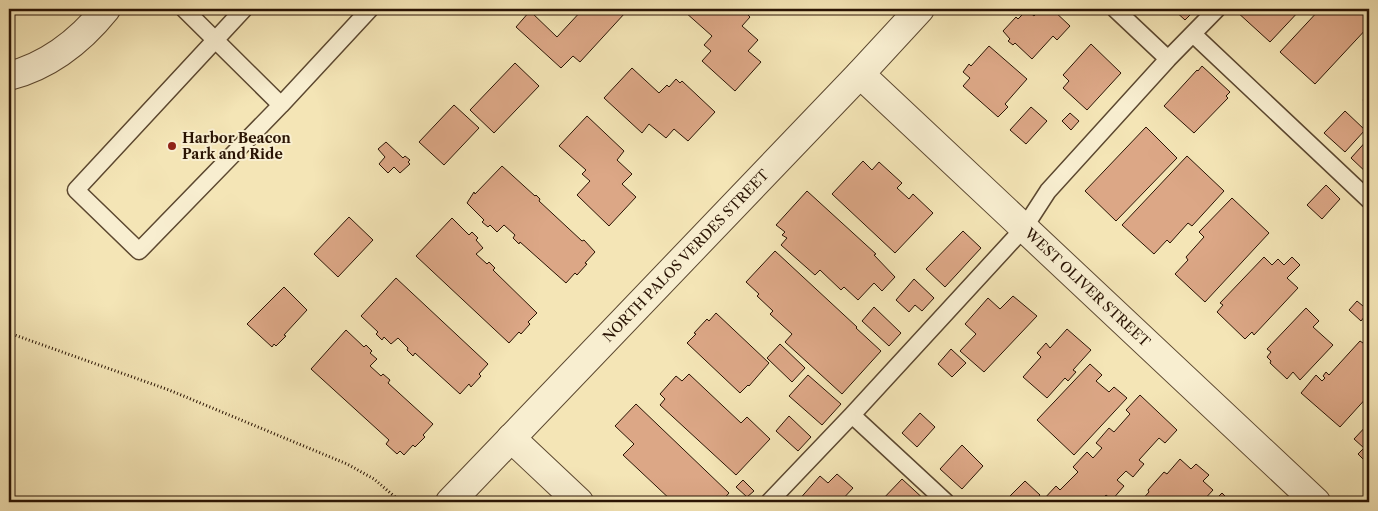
<svg xmlns="http://www.w3.org/2000/svg" width="1378" height="511" font-family="'Libre Caslon Text',serif">
  <rect width="100%" height="100%" fill="#f4e5b6"/>
  <filter id="stains"><feTurbulence type="fractalNoise" baseFrequency=".004" numOctaves="4"/><feColorMatrix values="0 0 0 0 .2 0 0 0 0 .09 0 0 0 0 .02 0 0 0 .5 -.17"/></filter>
  <radialGradient id="worn" r=".72"><stop offset=".6" stop-color="#630" stop-opacity="0"/><stop offset="1" stop-color="#630" stop-opacity=".3"/></radialGradient>
  <path fill="#dca786" stroke="#2a1404" d="M 583,9 L 621,9 L 625,13 L 580,62 L 573,56 L 561,68 L 516,27 L 530,11 L 557,37 Z
    M 688,9 L 742,9 L 750,17 L 742,26 L 758,40 L 748,51 L 761,62 L 735,91 L 702,61 L 711,51 L 704,45 L 712,36 L 685,12 Z
    M 1041,9 L 1052,9 L 1070,26 L 1057,40 L 1053,36 L 1032,59 L 1015,43 L 1013,45 L 1008,41 L 1010,39 L 1003,31 L 1016,17 L 1018,19 L 1027,10 L 1034,16 Z
    M 1173,9 L 1196,9 L 1185,20 Z
    M 1238,9 L 1301,9 L 1270,42 L 1236,11 Z
    M 1320,9 L 1369,9 L 1369,26 L 1315,84 L 1280,52 Z
    M 1091,44 L 1121,73 L 1087,110 L 1063,88 L 1069,81 L 1063,75 Z
    M 989,46 L 1027,79 L 1005,104 L 1008,107 L 998,117 L 963,86 L 970,78 L 963,72 L 969,64 L 971,66 Z
    M 515,63 L 539,86 L 494,133 L 470,110 Z
    M 1202,66 L 1230,92 L 1226,96 L 1228,98 L 1194,133 L 1164,106 L 1197,70 L 1198,71 Z
    M 632,68 L 659,93 L 667,85 L 669,87 L 676,79 L 680,83 L 682,81 L 715,112 L 688,141 L 674,129 L 666,138 L 649,124 L 642,133 L 604,98 Z
    M 1369,93 L 1369,107 L 1363,100 Z
    M 454,105 L 479,128 L 444,165 L 419,142 Z
    M 1031,107 L 1047,121 L 1026,144 L 1010,130 Z
    M 1345,111 L 1365,130 L 1345,152 L 1324,133 Z
    M 1070,113 L 1079,121 L 1071,130 L 1062,121 Z
    M 587,116 L 624,151 L 617,160 L 632,174 L 622,184 L 636,197 L 609,226 L 577,195 L 590,181 L 582,174 L 586,170 L 559,146 Z
    M 1146,127 L 1177,158 L 1116,221 L 1085,191 Z
    M 1369,138 L 1369,175 L 1351,158 Z
    M 386,142 L 403,158 L 405,156 L 410,160 L 408,162 L 410,164 L 400,173 L 394,167 L 388,173 L 379,164 L 385,157 L 378,149 Z
    M 1187,156 L 1224,191 L 1192,226 L 1188,223 L 1170,243 L 1167,240 L 1154,254 L 1122,225 Z
    M 863,161 L 872,170 L 879,162 L 902,183 L 897,188 L 909,199 L 913,194 L 933,213 L 895,253 L 832,194 Z
    M 502,166 L 535,196 L 536,195 L 540,199 L 539,201 L 582,241 L 584,240 L 595,252 L 585,263 L 587,264 L 577,275 L 575,273 L 566,283 L 520,242 L 519,244 L 513,238 L 515,235 L 504,225 L 497,232 L 490,225 L 488,227 L 482,222 L 484,220 L 467,203 L 474,192 L 475,194 Z
    M 1326,185 L 1340,199 L 1322,219 L 1307,205 Z
    M 807,191 L 876,254 L 874,255 L 895,277 L 882,291 L 874,283 L 858,300 L 844,287 L 841,290 L 820,270 L 815,275 L 781,245 L 787,238 L 782,235 L 785,232 L 776,225 Z
    M 1232,198 L 1269,233 L 1205,302 L 1175,274 L 1188,260 L 1186,257 L 1204,237 L 1199,232 Z
    M 349,217 L 373,240 L 338,277 L 314,254 Z
    M 452,218 L 469,235 L 472,232 L 478,238 L 476,240 L 483,248 L 476,254 L 487,264 L 489,262 L 495,268 L 493,270 L 537,313 L 528,322 L 530,324 L 521,334 L 519,332 L 509,343 L 416,256 Z
    M 963,231 L 981,248 L 945,287 L 926,269 Z
    M 775,251 L 857,327 L 856,328 L 881,351 L 842,394 L 785,342 L 792,334 L 770,314 L 773,311 L 757,296 L 759,294 L 746,282 Z
    M 1264,257 L 1272,265 L 1278,259 L 1284,265 L 1292,257 L 1300,265 L 1287,278 L 1298,288 L 1254,335 L 1252,332 L 1245,339 L 1217,312 L 1223,305 L 1220,303 Z
    M 396,278 L 488,364 L 479,374 L 481,376 L 471,387 L 469,384 L 460,394 L 415,353 L 413,356 L 407,350 L 408,348 L 398,338 L 391,344 L 384,337 L 382,340 L 376,334 L 378,332 L 361,316 Z
    M 914,279 L 934,298 L 922,311 L 915,305 L 909,312 L 896,300 Z
    M 284,287 L 307,310 L 284,335 L 286,336 L 276,346 L 274,344 L 272,347 L 247,324 Z
    M 1013,296 L 1037,316 L 984,372 L 960,351 L 976,334 L 965,324 L 988,298 L 1000,309 Z
    M 1357,301 L 1369,311 L 1361,321 L 1349,310 Z
    M 874,307 L 901,333 L 889,346 L 862,321 Z
    M 1306,308 L 1319,321 L 1313,327 L 1333,345 L 1300,380 L 1293,372 L 1287,379 L 1270,363 L 1271,361 L 1267,357 L 1271,352 L 1267,349 Z
    M 716,313 L 769,363 L 749,386 L 748,385 L 740,393 L 687,343 L 696,334 L 694,333 L 707,319 L 709,321 Z
    M 1067,329 L 1091,350 L 1073,370 L 1076,372 L 1068,381 L 1065,378 L 1047,398 L 1023,377 L 1041,357 L 1037,353 L 1046,343 L 1050,348 Z
    M 346,330 L 364,347 L 366,345 L 372,351 L 370,353 L 377,359 L 370,366 L 381,376 L 383,374 L 390,380 L 388,383 L 433,424 L 423,435 L 425,437 L 415,447 L 413,445 L 404,455 L 400,451 L 397,454 L 386,444 L 389,440 L 311,369 Z
    M 1369,337 L 1369,395 L 1340,427 L 1301,393 L 1316,375 L 1322,381 L 1325,378 L 1323,376 L 1326,372 L 1329,375 L 1360,341 L 1363,343 Z
    M 780,344 L 805,368 L 792,382 L 767,358 Z
    M 951,349 L 966,363 L 952,377 L 938,364 Z
    M 1090,364 L 1102,375 L 1096,381 L 1109,392 L 1114,387 L 1127,398 L 1074,455 L 1037,420 Z
    M 689,374 L 741,423 L 747,417 L 770,439 L 736,475 L 660,405 L 665,399 L 660,394 L 676,376 L 682,381 Z
    M 808,375 L 841,404 L 822,425 L 789,396 Z
    M 1140,395 L 1177,430 L 1165,443 L 1159,438 L 1139,460 L 1144,464 L 1133,477 L 1126,471 L 1117,480 L 1124,486 L 1112,500 L 1106,495 L 1100,502 L 1046,502 L 1043,500 L 1056,486 L 1060,490 L 1078,472 L 1073,467 L 1087,452 L 1093,458 L 1102,448 L 1096,443 L 1109,428 L 1114,432 L 1130,414 L 1126,410 Z
    M 636,404 L 729,493 L 721,502 L 673,502 L 623,455 L 634,444 L 615,426 Z
    M 920,413 L 935,427 L 917,447 L 902,433 Z
    M 789,416 L 811,437 L 798,451 L 776,431 Z
    M 1369,423 L 1369,465 L 1358,454 L 1364,448 L 1354,439 Z
    M 962,445 L 983,466 L 962,489 L 940,469 Z
    M 1180,459 L 1191,469 L 1196,464 L 1209,475 L 1203,481 L 1213,490 L 1202,502 L 1140,502 L 1149,492 L 1148,490 L 1164,472 L 1167,474 Z
    M 837,474 L 853,488 L 840,502 L 797,502 L 820,476 L 828,483 Z
    M 902,479 L 927,502 L 880,502 Z
    M 743,480 L 754,491 L 747,497 L 736,487 Z
    M 1025,481 L 1040,495 L 1034,502 L 1004,502 Z
    M 1222,493 L 1231,502 L 1213,502 Z"/>
  <g fill="none" stroke-linecap="round" stroke-linejoin="round">
    <g stroke="#5c4830" stroke-width="19">
      <path id="lane" d="M 184,9 L 281,105
        M 244,9 L 76,190 L 139,251 L 281,105 L 370,9
        M 1115,9 L 1168,59
        M 1193,34 L 1369,200
        M 852,415 L 946,502
        M 769,502 L 852,415 L 1024,228 L 1048,191 L 1168,59 L 1217,9"/>
    </g>
    <g stroke="#5c4830" stroke-width="30">
      <g id="street">
        <path id="s1" d="M 860,74 L 1316,502"/>
        <path d="M 9,76 C 48,66 81,40 106,9"/>
        <path d="M 511,438 L 579,502"/>
        <path id="s2" d="M 450,502 L 860,74 L 920,9"/>
      </g>
    </g>
    <path stroke="#2a1404" stroke-width="3" stroke-dasharray="1 2.5" stroke-linecap="butt" d="M 9,333 L 169,390 L 347,464 L 374,479 L 401,502"/>
    <use href="#lane" stroke="#f8eed0" stroke-width="16"/>
    <use href="#street" stroke="#f8eed0" stroke-width="28"/>
  </g>
  <circle fill="#8f2418" stroke="#f8eed0" stroke-width="2" cx="172" cy="146" r="5"/>
  <g text-anchor="middle" stroke-width="4" stroke-linejoin="round" paint-order="stroke">
    <g font-size="14" font-weight="bold" fill="#2a1404" stroke="#f8eed0" text-anchor="start">
      <text x="182" y="143">Harbor Beacon<tspan x="182" dy="16">Park and Ride</tspan></text>
    </g>
    <g font-size="14" fill="#2a1404" stroke="#f8eed0">
      <text dy="5" stroke="none"><textPath href="#s2" startOffset="341">NORTH PALOS VERDES STREET</textPath></text>
      <text dy="5" stroke="none"><textPath href="#s1" startOffset="312">WEST OLIVER STREET</textPath></text>
    </g>
  </g>
  <rect width="1378" height="511" fill="none" stroke="#f4e5b6" stroke-width="30"/>
  <rect x="10" y="10" width="1358" height="491" fill="none" stroke="#2a1404" stroke-width="2.5"/>
  <rect x="15" y="15" width="1348" height="481" fill="none" stroke="#2a1404"/>
  <rect width="100%" height="100%" filter="url(#stains)"/>
  <rect width="100%" height="100%" fill="url(#worn)"/>
</svg>
